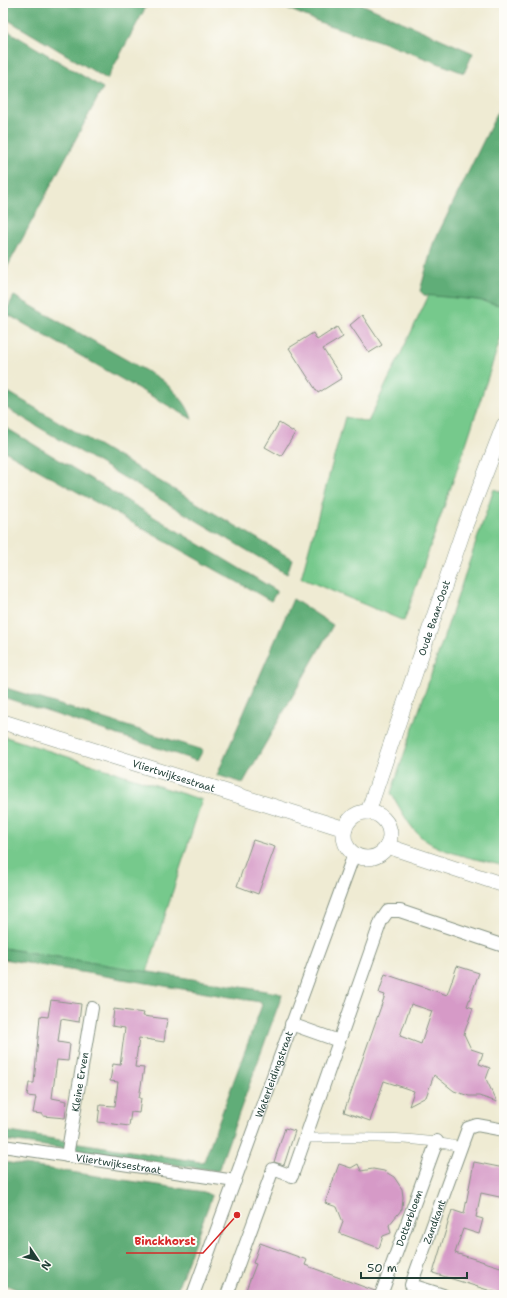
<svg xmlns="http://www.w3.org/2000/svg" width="507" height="1298" font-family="'Shantell Sans',sans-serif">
  <rect width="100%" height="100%" fill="#fdfcf7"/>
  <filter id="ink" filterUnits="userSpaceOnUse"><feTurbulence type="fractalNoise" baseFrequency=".025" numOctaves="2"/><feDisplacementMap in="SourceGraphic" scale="8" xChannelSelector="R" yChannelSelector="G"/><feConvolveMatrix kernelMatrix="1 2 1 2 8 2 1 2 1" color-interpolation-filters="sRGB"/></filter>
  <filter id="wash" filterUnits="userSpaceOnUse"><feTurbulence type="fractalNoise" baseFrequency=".012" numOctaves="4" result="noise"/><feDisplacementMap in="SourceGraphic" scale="16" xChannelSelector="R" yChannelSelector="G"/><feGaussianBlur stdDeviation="0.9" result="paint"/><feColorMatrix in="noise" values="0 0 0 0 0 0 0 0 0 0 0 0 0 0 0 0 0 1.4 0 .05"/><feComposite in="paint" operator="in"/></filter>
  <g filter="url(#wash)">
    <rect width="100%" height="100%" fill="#efebd3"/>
    <path fill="#76c98c" stroke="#4a8360" d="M 429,295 L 478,300 L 504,306 L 504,328 L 466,444 L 404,621 L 301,578 L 345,417 L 368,422 Z
      M 494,489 L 504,493 L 504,866 C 479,859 436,853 418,834 C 407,823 399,806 391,793 Z
      M 3,736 L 202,800 L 147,972 L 3,948 Z"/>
    <path fill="#60ad78" stroke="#407556" d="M 3,3 L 148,3 L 107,79 L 3,17 Z
      M 274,3 L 359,3 L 473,53 L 464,73 L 379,41 L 322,23 Z
      M 3,28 L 103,88 L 3,275 Z
      M 504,99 L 504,306 L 478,300 L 424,295 L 420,291 L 433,244 Z
      M 14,296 L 162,380 C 175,392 187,402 192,419 L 5,313 Z
      M 3,389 L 292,559 L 287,574 L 3,406 Z
      M 3,426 L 277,591 L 271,601 L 3,450 Z
      M 293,599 L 333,625 L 243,783 L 217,775 Z
      M 3,687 L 203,750 L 197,761 L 3,697 Z
      M 3,948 L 278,993 L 282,995 L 218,1171 L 3,1140 L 3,1131 L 200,1162 L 204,1161 L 262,1005 L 260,1002 L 3,959 Z
      M 3,1162 L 204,1192 L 212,1196 L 175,1295 L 32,1295 L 3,1284 Z"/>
    <g id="blocks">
      <path fill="#d69ac7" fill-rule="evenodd" d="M 362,315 L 382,345 L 369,353 L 350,325 Z
        M 337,327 L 343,337 L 323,349 L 342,378 L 318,393 L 289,348 L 313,333 L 317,340 Z
        M 279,423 L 295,433 L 281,456 L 265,447 Z
        M 253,840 L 275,847 L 258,894 L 237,886 Z
        M 457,966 L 479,973 L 467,1006 L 473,1008 L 464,1034 L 471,1049 L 483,1053 L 479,1064 L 490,1068 L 486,1079 L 497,1102 L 479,1096 L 469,1096 L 454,1091 L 434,1075 L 426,1097 L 409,1106 L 414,1091 L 384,1081 L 370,1121 L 344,1112 L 385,995 L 379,993 L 385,974 L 447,995 ZM 411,1004 L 432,1011 L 421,1044 L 400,1036 Z
        M 51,1000 L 81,1004 L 79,1022 L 61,1019 L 58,1042 L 70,1044 L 68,1061 L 57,1060 L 52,1098 L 67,1101 L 65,1118 L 43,1116 L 43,1114 L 33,1113 L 36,1097 L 27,1096 L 29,1083 L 34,1083 L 40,1016 L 48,1017 Z
        M 114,1009 L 144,1013 L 143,1016 L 167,1019 L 164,1042 L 139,1038 L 135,1067 L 144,1068 L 139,1098 L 141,1098 L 139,1113 L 131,1112 L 129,1126 L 98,1122 L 100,1105 L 115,1106 L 118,1082 L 110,1081 L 113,1064 L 120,1065 L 125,1028 L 112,1026 Z
        M 285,1128 L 295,1131 L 284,1165 L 274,1162 Z
        M 474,1162 L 504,1168 L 504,1198 L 481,1193 L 476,1217 L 483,1219 L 479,1234 L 463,1229 L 455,1253 L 504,1268 L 504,1295 L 433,1273 L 452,1210 L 464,1214 Z
        M 339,1164 L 351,1168 L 358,1164 L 361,1171 L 373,1169 L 384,1171 L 394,1177 L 402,1189 L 403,1197 L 402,1209 L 389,1225 L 391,1233 L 383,1236 L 379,1248 L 339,1233 L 343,1222 L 337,1207 L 325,1203 Z
        M 260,1243 L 307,1260 L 305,1265 L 375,1291 L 374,1295 L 244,1295 L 256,1264 L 253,1263 Z"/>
    </g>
  </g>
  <g filter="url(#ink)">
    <use href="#blocks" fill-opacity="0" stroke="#879484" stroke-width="1"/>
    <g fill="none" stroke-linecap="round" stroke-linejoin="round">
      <g stroke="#879484" stroke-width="10">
        <path id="pedestrian" d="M 305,1138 C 357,1138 410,1135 461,1147"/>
      </g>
      <g stroke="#879484" stroke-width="14">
        <g id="minor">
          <path d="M 291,1024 L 339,1041"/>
          <path id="s1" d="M 3,1146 L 235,1181"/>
          <path id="s2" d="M 67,1156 L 92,1008"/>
          <path id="s3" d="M 193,1295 L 354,854"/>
          <path d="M 227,1295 L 273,1169 L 292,1176 L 381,921 L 388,911 L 400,911 L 504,946"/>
          <path id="s4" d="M 381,1295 L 437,1141"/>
          <path id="s5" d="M 443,1295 L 411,1285 L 461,1147 L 468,1128 L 477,1125 L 504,1130"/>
        </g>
      </g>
      <g stroke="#879484" stroke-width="16">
        <g id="tertiary">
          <path id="s6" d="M 3,722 L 345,829"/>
          <path id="s7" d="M 368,812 L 463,531 L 504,425"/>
          <circle cx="367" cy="835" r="23"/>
          <path d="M 387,846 L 504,885"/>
        </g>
      </g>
      <use href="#pedestrian" stroke="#fff" stroke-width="9"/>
      <use href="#minor" stroke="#fff" stroke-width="12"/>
      <use href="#tertiary" stroke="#fff" stroke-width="15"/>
    </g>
  </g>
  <g text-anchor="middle" stroke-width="4" stroke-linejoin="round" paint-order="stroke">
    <g font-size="10" fill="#1f3d34" stroke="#fdfcf7">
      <text dy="4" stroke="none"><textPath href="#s7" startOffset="205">Oude Baan-Oost</textPath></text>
      <text dy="4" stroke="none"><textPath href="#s6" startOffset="179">Vliertwijksestraat</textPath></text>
      <text dy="4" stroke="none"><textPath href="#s3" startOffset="235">Waterleidingstraat</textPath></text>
      <text dy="4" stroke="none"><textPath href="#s2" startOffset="75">Kleine Erven</textPath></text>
      <text dy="4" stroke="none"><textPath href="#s1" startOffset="117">Vliertwijksestraat</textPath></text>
      <text dy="4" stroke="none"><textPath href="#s4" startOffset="82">Dotterbloem</textPath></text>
      <text dy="4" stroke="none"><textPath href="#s5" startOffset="101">Zandkant</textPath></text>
    </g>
  </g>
  <path fill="none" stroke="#d62828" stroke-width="1.5" d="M237 1215L203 1253H126"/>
  <circle fill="#d62828" stroke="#fdfcf7" stroke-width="1.5" cx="237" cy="1215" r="4"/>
  <g font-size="11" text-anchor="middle" font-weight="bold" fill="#d62828" stroke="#fdfcf7" stroke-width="4" stroke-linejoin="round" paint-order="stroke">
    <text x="165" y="1245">Binckhorst</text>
  </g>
  <rect width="507" height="1298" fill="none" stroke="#fdfcf7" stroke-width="16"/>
  <g transform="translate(38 1260) rotate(125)" stroke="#fdfcf7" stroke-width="3" paint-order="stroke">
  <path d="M0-3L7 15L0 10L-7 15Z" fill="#1f3d34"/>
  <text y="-6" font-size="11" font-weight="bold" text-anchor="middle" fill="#1f3d34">N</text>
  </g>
  <path d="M361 1272v6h106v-6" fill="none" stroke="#1f3d34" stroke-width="2"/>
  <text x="367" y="1272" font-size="12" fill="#1f3d34" stroke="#fdfcf7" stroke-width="3" paint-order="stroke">50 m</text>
</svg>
